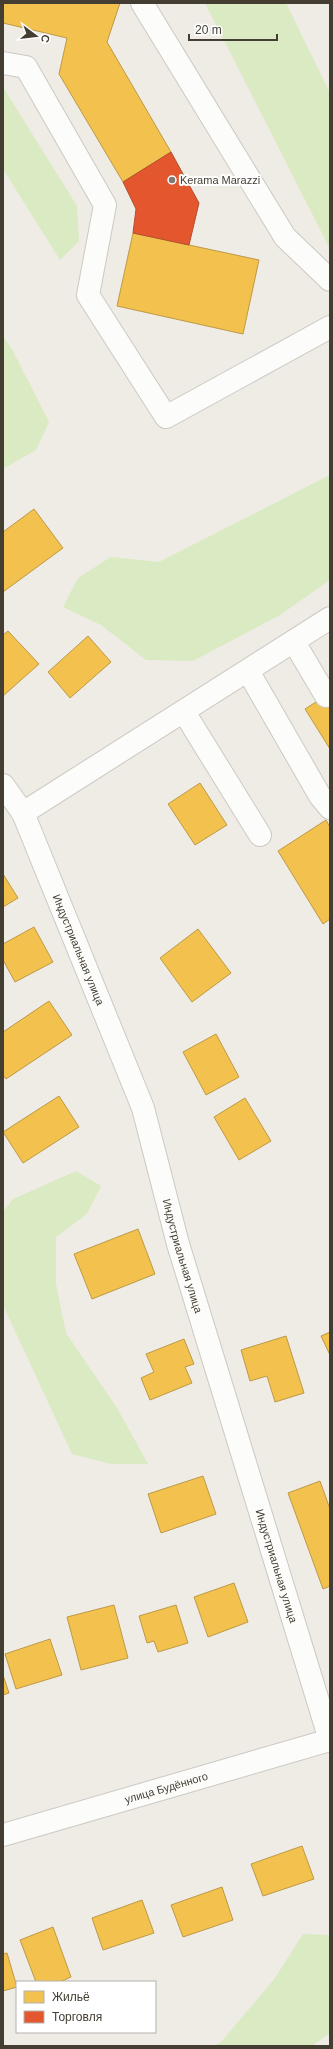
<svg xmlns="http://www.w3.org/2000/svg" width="333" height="2049" font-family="Helvetica,sans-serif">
  <rect width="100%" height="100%" fill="#eeece5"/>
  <path fill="#daeac3" d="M 205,3 L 286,3 L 330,93 L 330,249 Z
    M 3,87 L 77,206 L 79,241 L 60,260 L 3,169 Z
    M 3,336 L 13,351 L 49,422 L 36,450 L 3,469 Z
    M 330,475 L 330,580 L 280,615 L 193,661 L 146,660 L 101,625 L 63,607 L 78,578 L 111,557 L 159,562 Z
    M 76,1171 L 101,1186 L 87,1214 L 56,1237 L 56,1284 L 66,1333 L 117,1408 L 148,1464 L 111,1464 L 72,1454 L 3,1305 L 3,1212 L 13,1199 Z
    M 303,1934 L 330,1935 L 330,2033 L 312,2046 L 214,2046 L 221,2042 L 275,1978 Z"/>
  <path fill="#f2c14e" stroke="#be9946" d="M 3,3 L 120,3 L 107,42 L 171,152 L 123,182 L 59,74 L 67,38 L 3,23 Z
    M 133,233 L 259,260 L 243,334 L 117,306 Z
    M 34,509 L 63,548 L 3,592 L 3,532 Z
    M 8,631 L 39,664 L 3,696 L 3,635 Z
    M 88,636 L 111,662 L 70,698 L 48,672 Z
    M 330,693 L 330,749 L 305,709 Z
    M 200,783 L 227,825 L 195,845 L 168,804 Z
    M 326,820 L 330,827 L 330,919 L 323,924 L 278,851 Z
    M 3,874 L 18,898 L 3,907 Z
    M 34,927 L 53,962 L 15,982 L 3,960 L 3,944 Z
    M 198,929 L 231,973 L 192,1002 L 160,958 Z
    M 49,1001 L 72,1035 L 6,1079 L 3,1075 L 3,1032 Z
    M 216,1034 L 239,1077 L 206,1095 L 183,1052 Z
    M 59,1096 L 79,1127 L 23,1163 L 3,1132 Z
    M 245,1098 L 271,1141 L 239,1160 L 214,1117 Z
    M 138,1229 L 155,1274 L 92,1299 L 74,1254 Z
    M 330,1332 L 330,1355 L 321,1336 Z
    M 286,1336 L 304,1393 L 275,1402 L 267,1376 L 250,1381 L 241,1350 Z
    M 184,1339 L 194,1364 L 185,1367 L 192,1383 L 150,1400 L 141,1378 L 154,1372 L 146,1354 Z
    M 203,1476 L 216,1514 L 161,1533 L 148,1494 Z
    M 320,1481 L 330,1509 L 330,1586 L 323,1589 L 288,1493 Z
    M 234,1583 L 248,1622 L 208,1637 L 194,1597 Z
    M 114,1605 L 128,1658 L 81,1670 L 67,1617 Z
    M 176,1605 L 188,1643 L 158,1652 L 154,1641 L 147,1643 L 139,1616 Z
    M 50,1639 L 62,1675 L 16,1689 L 5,1654 Z
    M 3,1675 L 9,1693 L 3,1695 Z
    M 302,1846 L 314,1879 L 263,1896 L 251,1864 Z
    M 222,1887 L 233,1920 L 183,1937 L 171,1905 Z
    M 142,1900 L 154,1933 L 103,1950 L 92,1918 Z
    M 53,1927 L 71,1977 L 60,1982 L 36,1982 L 20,1940 Z
    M 7,1953 L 17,1987 L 3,1991 L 3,1954 Z"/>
  <path fill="#e4572e" stroke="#b44f2f" d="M 171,152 L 199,203 L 189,245 L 133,233 L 136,209 L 123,182 Z"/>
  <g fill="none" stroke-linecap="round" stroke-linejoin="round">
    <g stroke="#ccc9c3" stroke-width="24">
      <g id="minor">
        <path d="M 142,3 L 285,237 L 330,280"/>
        <path d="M 3,63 L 26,67 L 105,205 L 88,295 L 166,417 L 330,327"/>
        <path d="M 294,642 L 326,696"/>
        <path d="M 248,671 L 320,796 L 330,808"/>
        <path d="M 184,712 L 260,835"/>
        <path id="s1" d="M 3,785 L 23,813 L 143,1108 L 178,1244 L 330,1740"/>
        <path d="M 23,813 L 330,618"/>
        <path id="s2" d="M 3,1835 L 330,1740"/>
      </g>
    </g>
    <use href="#minor" stroke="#fcfcfb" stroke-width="22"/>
  </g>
  <circle fill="#7f7a71" stroke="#fff" stroke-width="1.5" cx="172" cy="180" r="4"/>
  <g text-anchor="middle" stroke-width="4" stroke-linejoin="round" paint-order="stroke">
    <g font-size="11" fill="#433d32" stroke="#fff" text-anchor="start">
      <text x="180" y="184">Kerama Marazzi</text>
    </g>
    <g font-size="11" fill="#433d32" stroke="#fff">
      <text dy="4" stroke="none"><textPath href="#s1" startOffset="182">Индустриальная улица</textPath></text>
      <text dy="4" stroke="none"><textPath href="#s1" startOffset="506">Индустриальная улица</textPath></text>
      <text dy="4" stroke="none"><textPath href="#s1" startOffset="830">Индустриальная улица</textPath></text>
      <text dy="4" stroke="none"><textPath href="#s2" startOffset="170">улица Будённого</textPath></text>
    </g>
  </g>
  <rect width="333" height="2049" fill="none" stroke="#433d32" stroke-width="8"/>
  <rect x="16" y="1981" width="140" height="52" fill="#ffffff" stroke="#b4b1ad"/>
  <rect x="24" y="1991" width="20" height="12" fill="#f2c14e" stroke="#b4b1ad"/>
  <text x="52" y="2001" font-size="12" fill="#433d32">Жильё</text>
  <rect x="24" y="2011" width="20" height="12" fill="#e4572e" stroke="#b4b1ad"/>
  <text x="52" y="2021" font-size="12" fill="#433d32">Торговля</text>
  <g transform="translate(36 36) rotate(105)" stroke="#ffffff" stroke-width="3" paint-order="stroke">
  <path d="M0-3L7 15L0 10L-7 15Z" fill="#433d32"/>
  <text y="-6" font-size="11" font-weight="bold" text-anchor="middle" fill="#433d32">С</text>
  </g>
  <path d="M189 34v6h88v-6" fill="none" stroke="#433d32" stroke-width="2"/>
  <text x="195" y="34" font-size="12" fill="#433d32" stroke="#ffffff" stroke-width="3" paint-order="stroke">20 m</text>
</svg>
